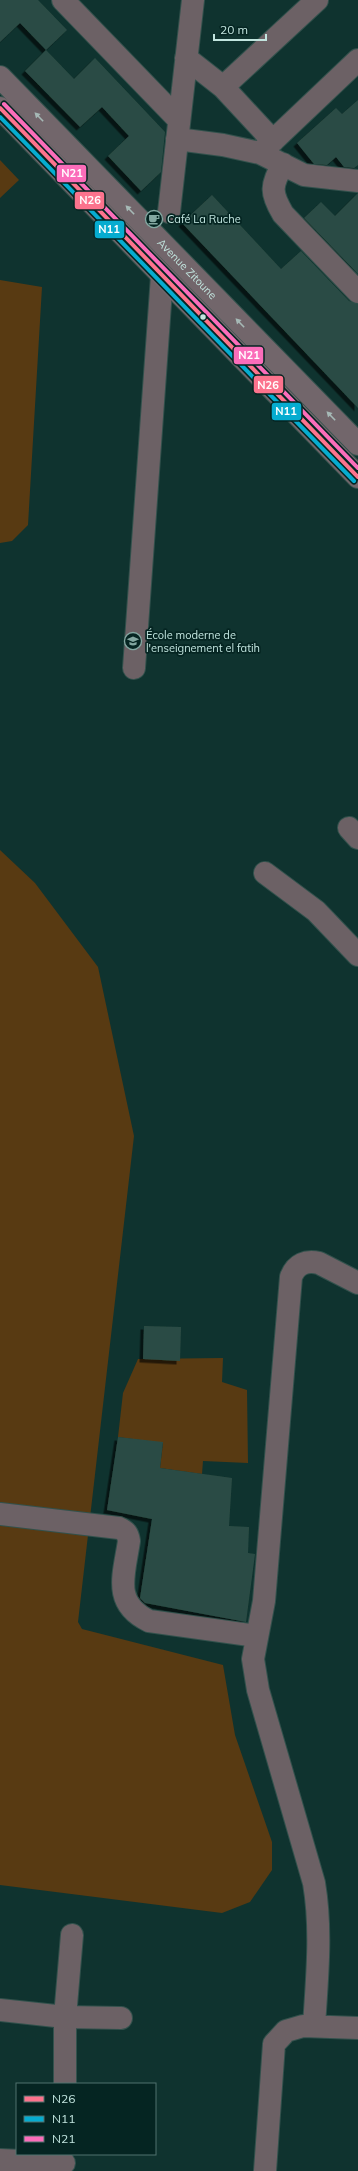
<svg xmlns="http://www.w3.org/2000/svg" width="358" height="2171" font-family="Mulish,sans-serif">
  <defs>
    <filter id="shadow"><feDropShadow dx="-3.5" dy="3.5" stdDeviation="0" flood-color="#0009"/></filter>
  </defs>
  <rect width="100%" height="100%" fill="#0f332f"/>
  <path fill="#583a12" d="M 0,160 L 19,180 L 0,198 Z
    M 0,280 L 42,287 L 28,525 L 12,541 L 0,543 Z
    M 0,850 L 35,883 L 98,967 L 134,1136 L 78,1622 L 82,1629 L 223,1665 L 235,1735 L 272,1842 L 272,1870 L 250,1902 L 222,1913 L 0,1885 Z
    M 223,1358 L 222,1382 L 247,1390 L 248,1463 L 203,1461 L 202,1474 L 160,1468 L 163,1443 L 118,1437 L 123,1393 L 138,1359 Z"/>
  <path fill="#2c4c44" filter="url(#shadow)" d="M 0,0 L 38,0 L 67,30 L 46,50 L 20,23 L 0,42 Z
    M 46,50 L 74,79 L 95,58 L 165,132 L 161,172 L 141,191 L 108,156 L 129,136 L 102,107 L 80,127 L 25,71 Z
    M 358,100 L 358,165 L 354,168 L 344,167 L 336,157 L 327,165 L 314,164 L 297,143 L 336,108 L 342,114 Z
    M 358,193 L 358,274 L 304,218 L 321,202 L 335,216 Z
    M 212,195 L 281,269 L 301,251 L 349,301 L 358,304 L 358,408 L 182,223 Z
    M 144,1326 L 181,1327 L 180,1361 L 143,1359 Z
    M 118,1437 L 163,1442 L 160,1468 L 232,1478 L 229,1526 L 249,1527 L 248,1553 L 255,1554 L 246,1622 L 145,1603 L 140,1598 L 152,1519 L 107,1510 Z"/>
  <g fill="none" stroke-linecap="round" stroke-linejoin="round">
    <g stroke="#32514c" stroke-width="24">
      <path id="minor" d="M 63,0 L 179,120
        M 186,58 L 223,87 L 273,141
        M 223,87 L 317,0
        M 177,139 L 223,145 L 260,153 L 304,175 L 358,181
        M 260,153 L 358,60
        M 283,164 C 271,186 270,192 283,214 L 358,292
        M 169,212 L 193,0
        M 134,668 L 162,276
        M 349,828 L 358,838
        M 265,873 L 316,911 L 358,955
        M 0,1514 L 119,1528 C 126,1531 128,1534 129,1541 C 124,1575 112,1603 149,1621 L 257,1636
        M 0,2010 L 65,2017 L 121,2018
        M 314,2026 C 317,1978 322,1930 314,1883 L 258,1690 L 253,1659 L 264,1601 L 291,1277 C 296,1264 306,1260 319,1263 L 358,1283
        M 65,2084 L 65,2017 L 72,1935
        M 0,2160 L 64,2163
        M 265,2171 L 274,2044 L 286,2031 L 303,2026 L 358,2028"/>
    </g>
    <g stroke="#32514c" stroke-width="24">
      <g id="major">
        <path id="s1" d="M 0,77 L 358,444"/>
        <path d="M 0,108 L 358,477"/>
      </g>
    </g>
    <use href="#minor" stroke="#6c6165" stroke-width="22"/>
    <use href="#major" stroke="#72666b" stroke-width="22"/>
    <g stroke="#052522" stroke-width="7">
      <path id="bus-1" d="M 0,108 L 358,477"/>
    </g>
    <g stroke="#052522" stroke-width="7">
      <path id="bus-2" d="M 0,117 L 354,481"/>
    </g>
    <g stroke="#052522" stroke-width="7">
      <path id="bus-3" d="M 4,104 L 358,468"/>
    </g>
    <use href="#bus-1" stroke="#fc738d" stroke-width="4"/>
    <use href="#bus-2" stroke="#06acd0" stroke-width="4"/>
    <use href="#bus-3" stroke="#fb6dba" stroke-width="4"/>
  </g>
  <defs><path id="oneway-solid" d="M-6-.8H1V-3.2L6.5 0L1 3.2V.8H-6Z"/></defs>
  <g fill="#a6b9b6">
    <use href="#oneway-solid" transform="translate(39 117) rotate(-134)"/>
    <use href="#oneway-solid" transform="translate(130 210) rotate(-134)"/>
    <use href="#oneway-solid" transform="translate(240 323) rotate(-134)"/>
    <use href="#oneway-solid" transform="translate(331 416) rotate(-134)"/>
  </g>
  <defs>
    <g id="cafe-ring" transform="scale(0.9)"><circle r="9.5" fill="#052522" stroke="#83a7a1" stroke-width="1.5"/><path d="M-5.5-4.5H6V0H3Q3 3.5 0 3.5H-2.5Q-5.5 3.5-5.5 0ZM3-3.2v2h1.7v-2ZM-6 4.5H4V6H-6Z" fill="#83a7a1"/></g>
    <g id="school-ring" transform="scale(0.9)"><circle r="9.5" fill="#052522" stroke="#83a7a1" stroke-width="1.5"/><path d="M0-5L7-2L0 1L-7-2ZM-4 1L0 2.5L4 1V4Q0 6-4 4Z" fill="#83a7a1"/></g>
  </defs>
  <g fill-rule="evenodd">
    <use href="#cafe-ring" x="154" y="219"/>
    <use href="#school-ring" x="133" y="641"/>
  </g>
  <circle fill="#c2e5df" stroke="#052522" stroke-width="1.5" cx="203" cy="317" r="3.5"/>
  <g text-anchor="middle" stroke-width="3.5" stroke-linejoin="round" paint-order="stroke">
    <g font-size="11" fill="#c2e5df" stroke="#052522" text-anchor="start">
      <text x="167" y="223">Café La Ruche</text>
      <text x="146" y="639">École moderne de<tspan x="146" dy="13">l'enseignement el fatih</tspan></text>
    </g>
    <g font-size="11" fill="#c2e5df" stroke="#052522">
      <text dy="4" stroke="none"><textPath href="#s1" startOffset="268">Avenue Zitoune</textPath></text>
    </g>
  </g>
  <g stroke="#052522" stroke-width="1.5">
    <rect x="56" y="164" width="31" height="19" rx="4" fill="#fb6dba"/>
    <rect x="74" y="191" width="31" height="19" rx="4" fill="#fc738d"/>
    <rect x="94" y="220" width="31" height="19" rx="4" fill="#06acd0"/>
    <rect x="233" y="346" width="31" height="19" rx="4" fill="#fb6dba"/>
    <rect x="253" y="375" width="31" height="19" rx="4" fill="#fc738d"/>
    <rect x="271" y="402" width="31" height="19" rx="4" fill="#06acd0"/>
  </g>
  <g font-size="11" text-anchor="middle" font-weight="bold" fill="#fff">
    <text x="72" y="177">N21</text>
    <text x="90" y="204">N26</text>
    <text x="109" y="233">N11</text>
    <text x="249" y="359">N21</text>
    <text x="268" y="389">N26</text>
    <text x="286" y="415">N11</text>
  </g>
  <rect x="16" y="2083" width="140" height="72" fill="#052522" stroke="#51726e"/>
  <rect x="24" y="2096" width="20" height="6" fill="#fc738d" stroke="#51726e"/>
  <text x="52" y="2103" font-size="12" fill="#c2e5df">N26</text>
  <rect x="24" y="2116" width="20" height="6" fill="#06acd0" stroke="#51726e"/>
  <text x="52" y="2123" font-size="12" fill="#c2e5df">N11</text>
  <rect x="24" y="2136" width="20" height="6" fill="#fb6dba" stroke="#51726e"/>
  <text x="52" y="2143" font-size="12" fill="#c2e5df">N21</text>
  <path d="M214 34v6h52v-6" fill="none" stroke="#c2e5df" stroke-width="2"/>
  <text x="220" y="34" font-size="12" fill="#c2e5df" stroke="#052522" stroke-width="3" paint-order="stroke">20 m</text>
</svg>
